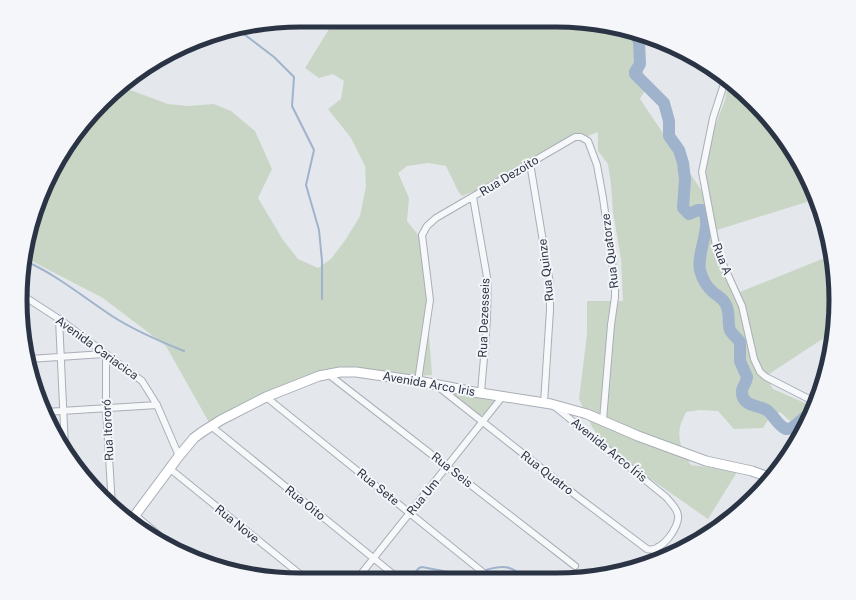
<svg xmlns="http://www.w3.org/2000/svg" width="856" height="600" font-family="'Public Sans',sans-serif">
  <rect width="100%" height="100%" fill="#e4e7ec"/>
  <path fill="#c9d6c5" d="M 334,21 L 611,25 L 642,37 L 644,92 L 640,99 L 710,203 L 706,181 L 707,147 L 725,100 L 728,84 L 766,115 L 798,160 L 816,199 L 717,230 L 724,258 L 740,292 L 832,255 L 834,263 L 835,318 L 833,332 L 766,376 L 773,389 L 814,407 L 807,424 L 797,439 L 790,421 L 780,412 L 771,415 L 763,428 L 734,429 L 718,411 L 700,410 L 686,412 C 684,417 681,422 680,427 C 677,441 684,454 691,465 L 724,469 L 737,472 L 708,519 L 609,450 L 592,427 L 579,399 L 587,334 L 587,301 L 623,301 L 621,259 L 613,212 L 611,185 L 608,164 L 598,151 L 598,132 L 548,151 L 531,160 L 528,170 L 462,196 L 458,191 L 446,166 L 428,163 L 407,166 L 398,173 L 409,198 L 407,221 L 422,240 L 432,375 L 416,376 L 328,374 L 211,426 L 166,346 L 103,298 L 24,257 L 41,193 L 89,116 L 122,87 L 168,104 L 188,106 L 214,104 L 231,111 L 255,131 L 272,169 L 258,198 L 283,240 L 298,259 L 318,268 L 331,259 L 346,239 L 360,216 L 366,186 L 365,166 L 351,138 L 328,109 L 341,99 L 344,81 L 333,74 L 319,78 L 305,68 Z
    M 449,392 L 496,401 L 485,414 L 479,416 Z"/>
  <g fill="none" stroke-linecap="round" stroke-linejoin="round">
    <path stroke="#9fb4cc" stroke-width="2" d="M 236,28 L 274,57 L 294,77 L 292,106 L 314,150 L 306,185 L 319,230 L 322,261 L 322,299
      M 23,260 C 56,274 83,297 112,316 C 135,331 159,341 184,351
      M 486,570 C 500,566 513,564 522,578
      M 409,579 L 419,568 L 422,567 L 459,574 L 466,574"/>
    <path stroke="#9fb4cc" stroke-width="12" d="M 635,35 L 639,41 L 640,64 L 635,72 L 635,74 L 664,103 L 669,121 L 669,136 L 679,150 L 683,163 L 685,179 L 683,208 L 689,214 L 698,210 L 702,210 C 714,223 696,253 700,270 C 702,279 707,287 714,293 C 718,296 723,299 725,303 C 731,312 727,322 730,330 C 732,334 737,338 740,342 L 740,361 L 747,377 C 747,382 742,387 742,391 C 741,407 760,405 768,411 C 775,417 777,425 786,429 L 792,428 L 812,411"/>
    <g stroke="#a9aeb7" stroke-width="8">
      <path id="street" d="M 725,81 L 713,118 L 702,172 L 717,251 L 742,306 L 754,359 L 760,372 L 766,377 L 815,402
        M 530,163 L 550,284 L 550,310 L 544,403
        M 473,197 L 487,277 C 489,315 484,354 481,393
        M 22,295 L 59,319 L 142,381 L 157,405 L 179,456
        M 59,319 L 65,448
        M 106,354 L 106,408 L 112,506
        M 29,359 L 104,354
        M 328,374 L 575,566
        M 418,381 L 430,300 L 422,235 L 427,226 L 436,218 L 575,137 L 581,137 L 588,141 L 597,165 L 603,198 L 615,283 L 615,297 L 611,325 L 603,420
        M 436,385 L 578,497 L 647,549 C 661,553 680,527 678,515 C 677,508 670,502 666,497 L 554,406
        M 266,397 L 490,578
        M 45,412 L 157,405
        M 211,426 L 399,579
        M 169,468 L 306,579
        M 135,515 L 180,553
        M 651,560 L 658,547
        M 357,579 L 503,396"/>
    </g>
    <g stroke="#a9aeb7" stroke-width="11">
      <path id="secondary" d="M 130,522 L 179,456 L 194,438 L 202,432 L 221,420 L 266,397 L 319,376 L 340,372 L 356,372 L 418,381 L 474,392 L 551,404 L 587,414 L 638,436 L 706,461 L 752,471 L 771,478"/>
    </g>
    <use href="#street" stroke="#f7f8fa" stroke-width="6"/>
    <use href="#secondary" stroke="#fff" stroke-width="9"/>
  </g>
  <g text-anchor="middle" stroke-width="4" stroke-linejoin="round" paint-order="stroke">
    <g font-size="12" fill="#2b3445" stroke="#f4f6f9">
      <text transform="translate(509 176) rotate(-31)" y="4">Rua Dezoito</text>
      <text transform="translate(610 251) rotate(-97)" y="4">Rua Quatorze</text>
      <text transform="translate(722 259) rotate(69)" y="4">Rua A</text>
      <text transform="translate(546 270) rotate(-97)" y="4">Rua Quinze</text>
      <text transform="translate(484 318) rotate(-88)" y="4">Rua Dezesseis</text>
      <text transform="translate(97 348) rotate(36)" y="4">Avenida Cariacica</text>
      <text transform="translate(429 384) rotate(10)" y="4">Avenida Arco Iris</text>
      <text transform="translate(108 430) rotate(-93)" y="4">Rua Itororó</text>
      <text transform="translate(609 450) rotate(39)" y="4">Avenida Arco Íris</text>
      <text transform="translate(452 470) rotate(38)" y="4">Rua Seis</text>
      <text transform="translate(547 473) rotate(38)" y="4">Rua Quatro</text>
      <text transform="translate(378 487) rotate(39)" y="4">Rua Sete</text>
      <text transform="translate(423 497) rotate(-51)" y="4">Rua Um</text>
      <text transform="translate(305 503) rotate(39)" y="4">Rua Oito</text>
      <text transform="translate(237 524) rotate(39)" y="4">Rua Nove</text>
    </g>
  </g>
  <path d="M0 0H856V600H0ZM300 27H556A273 273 0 0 1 829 300V300A273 273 0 0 1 556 573H300A273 273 0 0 1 27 300V300A273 273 0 0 1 300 27Z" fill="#f4f6f9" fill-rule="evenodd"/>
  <path fill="none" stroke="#2b3445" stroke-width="5" d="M300 27H556A273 273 0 0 1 829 300V300A273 273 0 0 1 556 573H300A273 273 0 0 1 27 300V300A273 273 0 0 1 300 27Z"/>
</svg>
